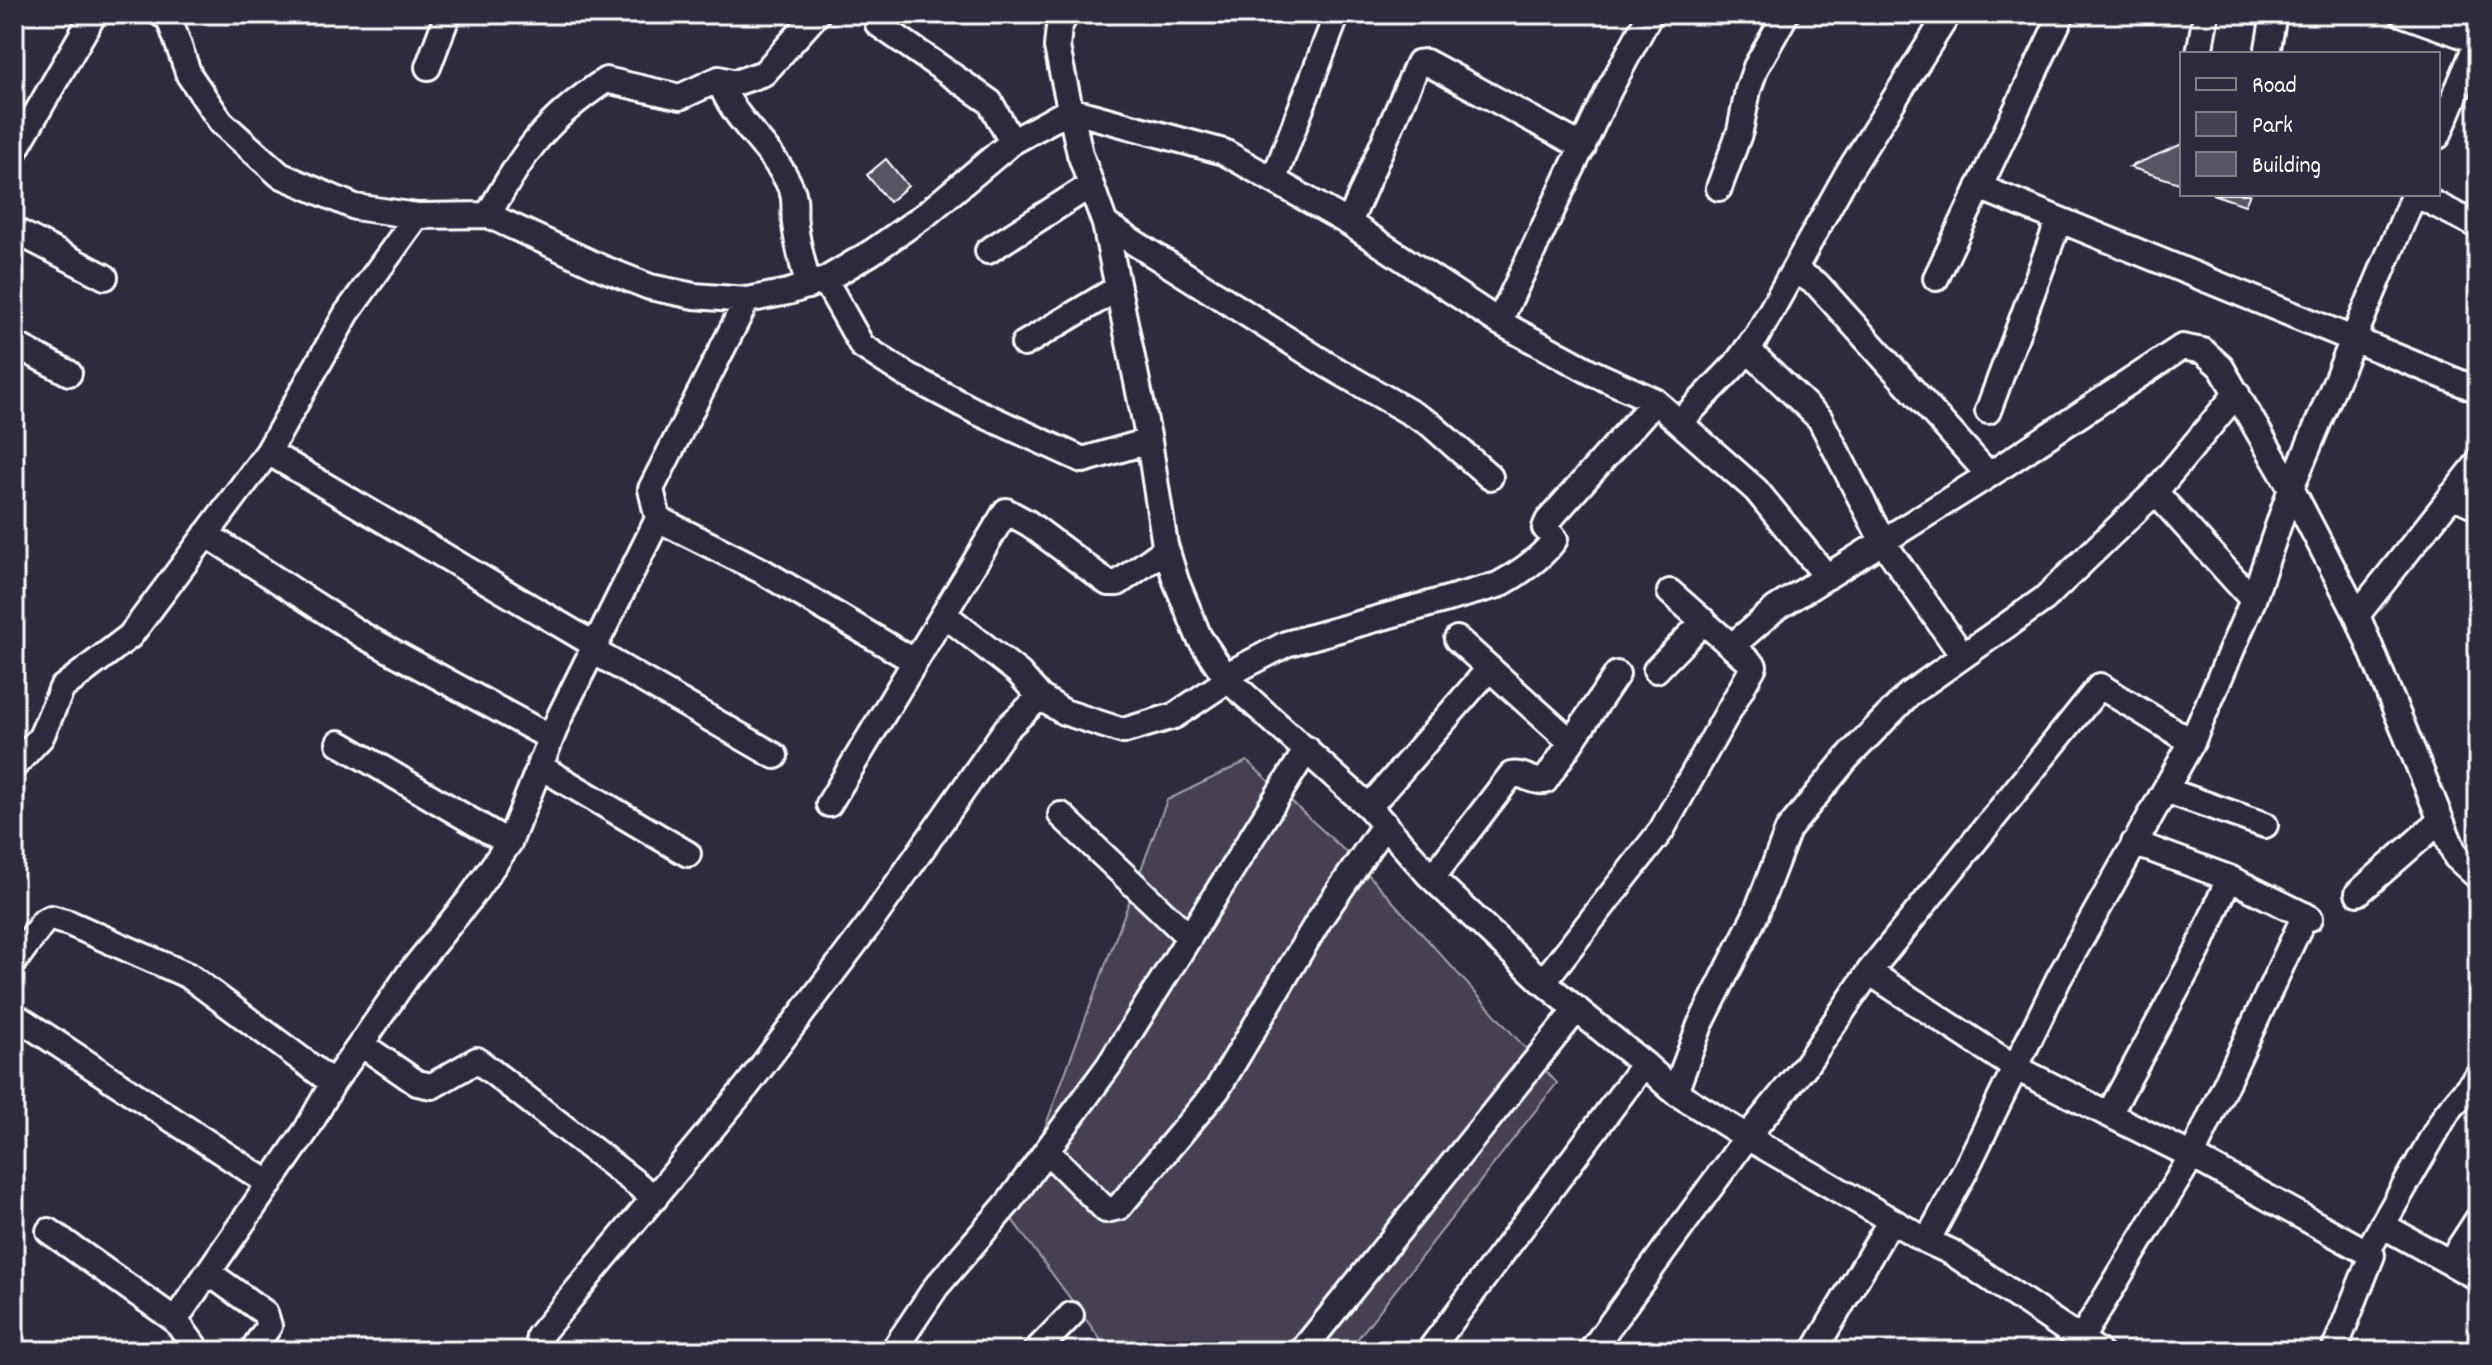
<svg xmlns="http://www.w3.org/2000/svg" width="2492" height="1365" font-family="Dekko,sans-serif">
  <rect width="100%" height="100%" fill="#2f2a3d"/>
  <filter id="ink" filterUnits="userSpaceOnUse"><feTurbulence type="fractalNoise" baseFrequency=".0125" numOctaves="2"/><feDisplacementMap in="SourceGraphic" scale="16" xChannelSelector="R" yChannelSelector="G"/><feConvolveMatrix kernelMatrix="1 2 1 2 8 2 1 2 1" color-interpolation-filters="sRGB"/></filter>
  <g filter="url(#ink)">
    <path fill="#464152" stroke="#a2a0a8" stroke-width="2" d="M 1247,761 L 1357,862 L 1557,1083 L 1348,1351 L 1109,1351 L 1011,1218 L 1167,800 Z"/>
    <path fill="#595564" stroke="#fff" stroke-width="2" d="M 2182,144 L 2182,184 L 2129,167 Z
      M 886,159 L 908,186 L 889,202 L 867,175 Z
      M 2212,194 L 2250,194 L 2245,205 Z"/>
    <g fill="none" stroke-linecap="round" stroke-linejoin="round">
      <g stroke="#fff" stroke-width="30">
        <path id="minor" d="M 161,14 L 169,18 L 189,75 L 221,122 L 280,175 L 355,207 L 417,216 L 488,215 L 602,268 L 650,287 L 694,296 L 747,300 L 788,292 L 825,280 L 872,252 L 925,215 L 1012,142 L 1070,110 L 1224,152 L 1349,223 L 1499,322 L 1591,372 L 1655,401 L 1756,490 L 1827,577
          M 1066,14 L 1059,27 L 1057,47 L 1061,67 L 1080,154 L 1105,224 L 1149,441 L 1165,545 L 1176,581 L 1199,637 L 1228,680 L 1369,807 L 1429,875 L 1543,982 L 1644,1064 L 1675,1092 L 1747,1137 L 1927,1241 L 1951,1252 L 2098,1351
          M 2403,14 L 2478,41
          M 878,24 L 990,102 L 1012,142
          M 2199,54 L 2206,14
          M 2267,54 L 2274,14
          M 428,67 L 448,14
          M 719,79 C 733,122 773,147 791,188 C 797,200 793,212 795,224 C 797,245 804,266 808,286
          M 2438,136 L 2478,41
          M 14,152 L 94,14
          M 1274,179 L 1337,14
          M 1979,187 L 2478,390
          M 1719,188 L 1740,131 L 1748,90 L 1756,67 L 1786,14
          M 2415,194 L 2478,226
          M 488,215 C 524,152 544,121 606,80 L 680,97 L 719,79 L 735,83 L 764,73 L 817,14
          M 1349,223 L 1418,63 L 1426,62 L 1583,147
          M 1105,224 L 1326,364 L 1430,424 L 1490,477
          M 14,230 L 105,277
          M 988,251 L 1091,185
          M 1794,270 L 1817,284 L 1989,475
          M 1936,278 L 2062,14
          M 825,280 L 862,346 L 905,374 L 975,411 L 1083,460 L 1149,441
          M 1499,322 L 1609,90 L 1650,14
          M 14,344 L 69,373
          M 1024,344 L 1118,288
          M 1747,349 L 1820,419 L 1883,542 L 1963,656
          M 1988,411 L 2059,220
          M 1680,422 L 1736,364 L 1757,336 L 1846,176 L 1948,14
          M 268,452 L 595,645
          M 2155,492 L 2253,600
          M 2452,495 L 2478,507
          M 658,519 L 762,571 L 914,661
          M 206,534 L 362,635 L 551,738
          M 945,615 L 1019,673 L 1040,697 L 1064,712 L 1123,731 L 1174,716 L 1228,680
          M 2357,615 L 2478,463
          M 1457,639 L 1571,742
          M 1732,646 L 1775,609 L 1989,475 L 2182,347 L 2203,351 L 2221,367 L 2291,488 L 2357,615 L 2456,857 L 2478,877
          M 593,651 L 775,756
          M 1656,670 L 1704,621
          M 1225,676 L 1286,644 L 1498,585 C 1518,574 1542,558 1555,539 L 1545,528 L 1548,521 L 1655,401
          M 339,743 L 509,843
          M 14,766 L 41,737 L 62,688 L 130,636 L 268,452 L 347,313 L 417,216
          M 539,766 L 688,854
          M 2165,790 L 2265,825
          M 829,804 L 1006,511 L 1028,523 L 1108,583 L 1118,583 L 1166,549
          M 1369,807 L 1488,670
          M 1061,815 L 1189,937
          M 2134,843 L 2229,878 L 2310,918
          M 1432,878 L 1511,775 C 1523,772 1532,783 1545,781 L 1617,674
          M 2358,893 L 2441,820
          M 14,962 L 44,921 L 51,918 L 69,923 L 189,976 L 333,1083
          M 1869,972 L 2014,1067 L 2192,1156 L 2372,1255 L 2334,1351
          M 1543,982 L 1661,831 L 1754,666 L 1670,592
          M 14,1015 L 270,1184
          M 361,1044 L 417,1083 L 432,1086 L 477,1060 L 655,1198
          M 1675,1092 L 1700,1025 L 1755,916 L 1788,830 L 1846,759 L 1909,694 L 2044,599 L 2155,492 L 2237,393
          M 2109,1114 L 2198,950 L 2229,878
          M 1047,1151 L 1106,1210 L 1119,1207 L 1217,1090 L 1319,920 L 1385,824
          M 2382,1225 L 2478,1278
          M 49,1231 L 175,1320 L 198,1351
          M 1927,1241 L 1964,1173 L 2059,978 L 2192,742 L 2253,600 L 2291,488 L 2414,194
          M 2367,1252 L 2446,1114 L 2478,1075
          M 2450,1262 L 2478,1219
          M 209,1273 L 265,1313 L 269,1326 L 252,1351
          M 175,1320 L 306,1131 L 333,1083 L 361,1044 L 409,974 L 469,900 L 509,843 L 560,716 L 658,519 L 651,489 L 747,300
          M 539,1336 L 747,1086 L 868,926 L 1006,729 L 1040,697
          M 2080,1340 L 2192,1156 L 2305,915
          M 893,1351 L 936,1287 L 1009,1202 L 1110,1064 L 1307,749
          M 1036,1351 L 1071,1315
          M 1302,1351 L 1577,1009
          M 1429,1351 L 1644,1064
          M 1591,1351 L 1747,1137 L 1805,1066 L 1869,972 L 2100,686 L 2192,742
          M 1814,1351 L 1891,1220"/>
      </g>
      <use href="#minor" stroke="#2f2a3d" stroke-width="24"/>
    </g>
  </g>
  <rect width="2492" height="1365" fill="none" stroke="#2f2a3d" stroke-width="48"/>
  <rect x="24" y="24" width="2444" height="1317" fill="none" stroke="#fff" stroke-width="3" filter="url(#ink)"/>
  <rect x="2180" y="52" width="260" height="144" fill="#2f2a3d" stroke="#827f8b" stroke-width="2"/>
  <rect x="2196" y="78" width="40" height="12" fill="#2f2a3d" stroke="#827f8b" stroke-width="2"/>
  <text x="2252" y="92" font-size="24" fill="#ffffff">Road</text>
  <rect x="2196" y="112" width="40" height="24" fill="#464152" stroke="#827f8b" stroke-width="2"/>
  <text x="2252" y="132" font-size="24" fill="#ffffff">Park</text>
  <rect x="2196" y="152" width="40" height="24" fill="#595564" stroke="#827f8b" stroke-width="2"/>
  <text x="2252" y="172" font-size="24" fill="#ffffff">Building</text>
</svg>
